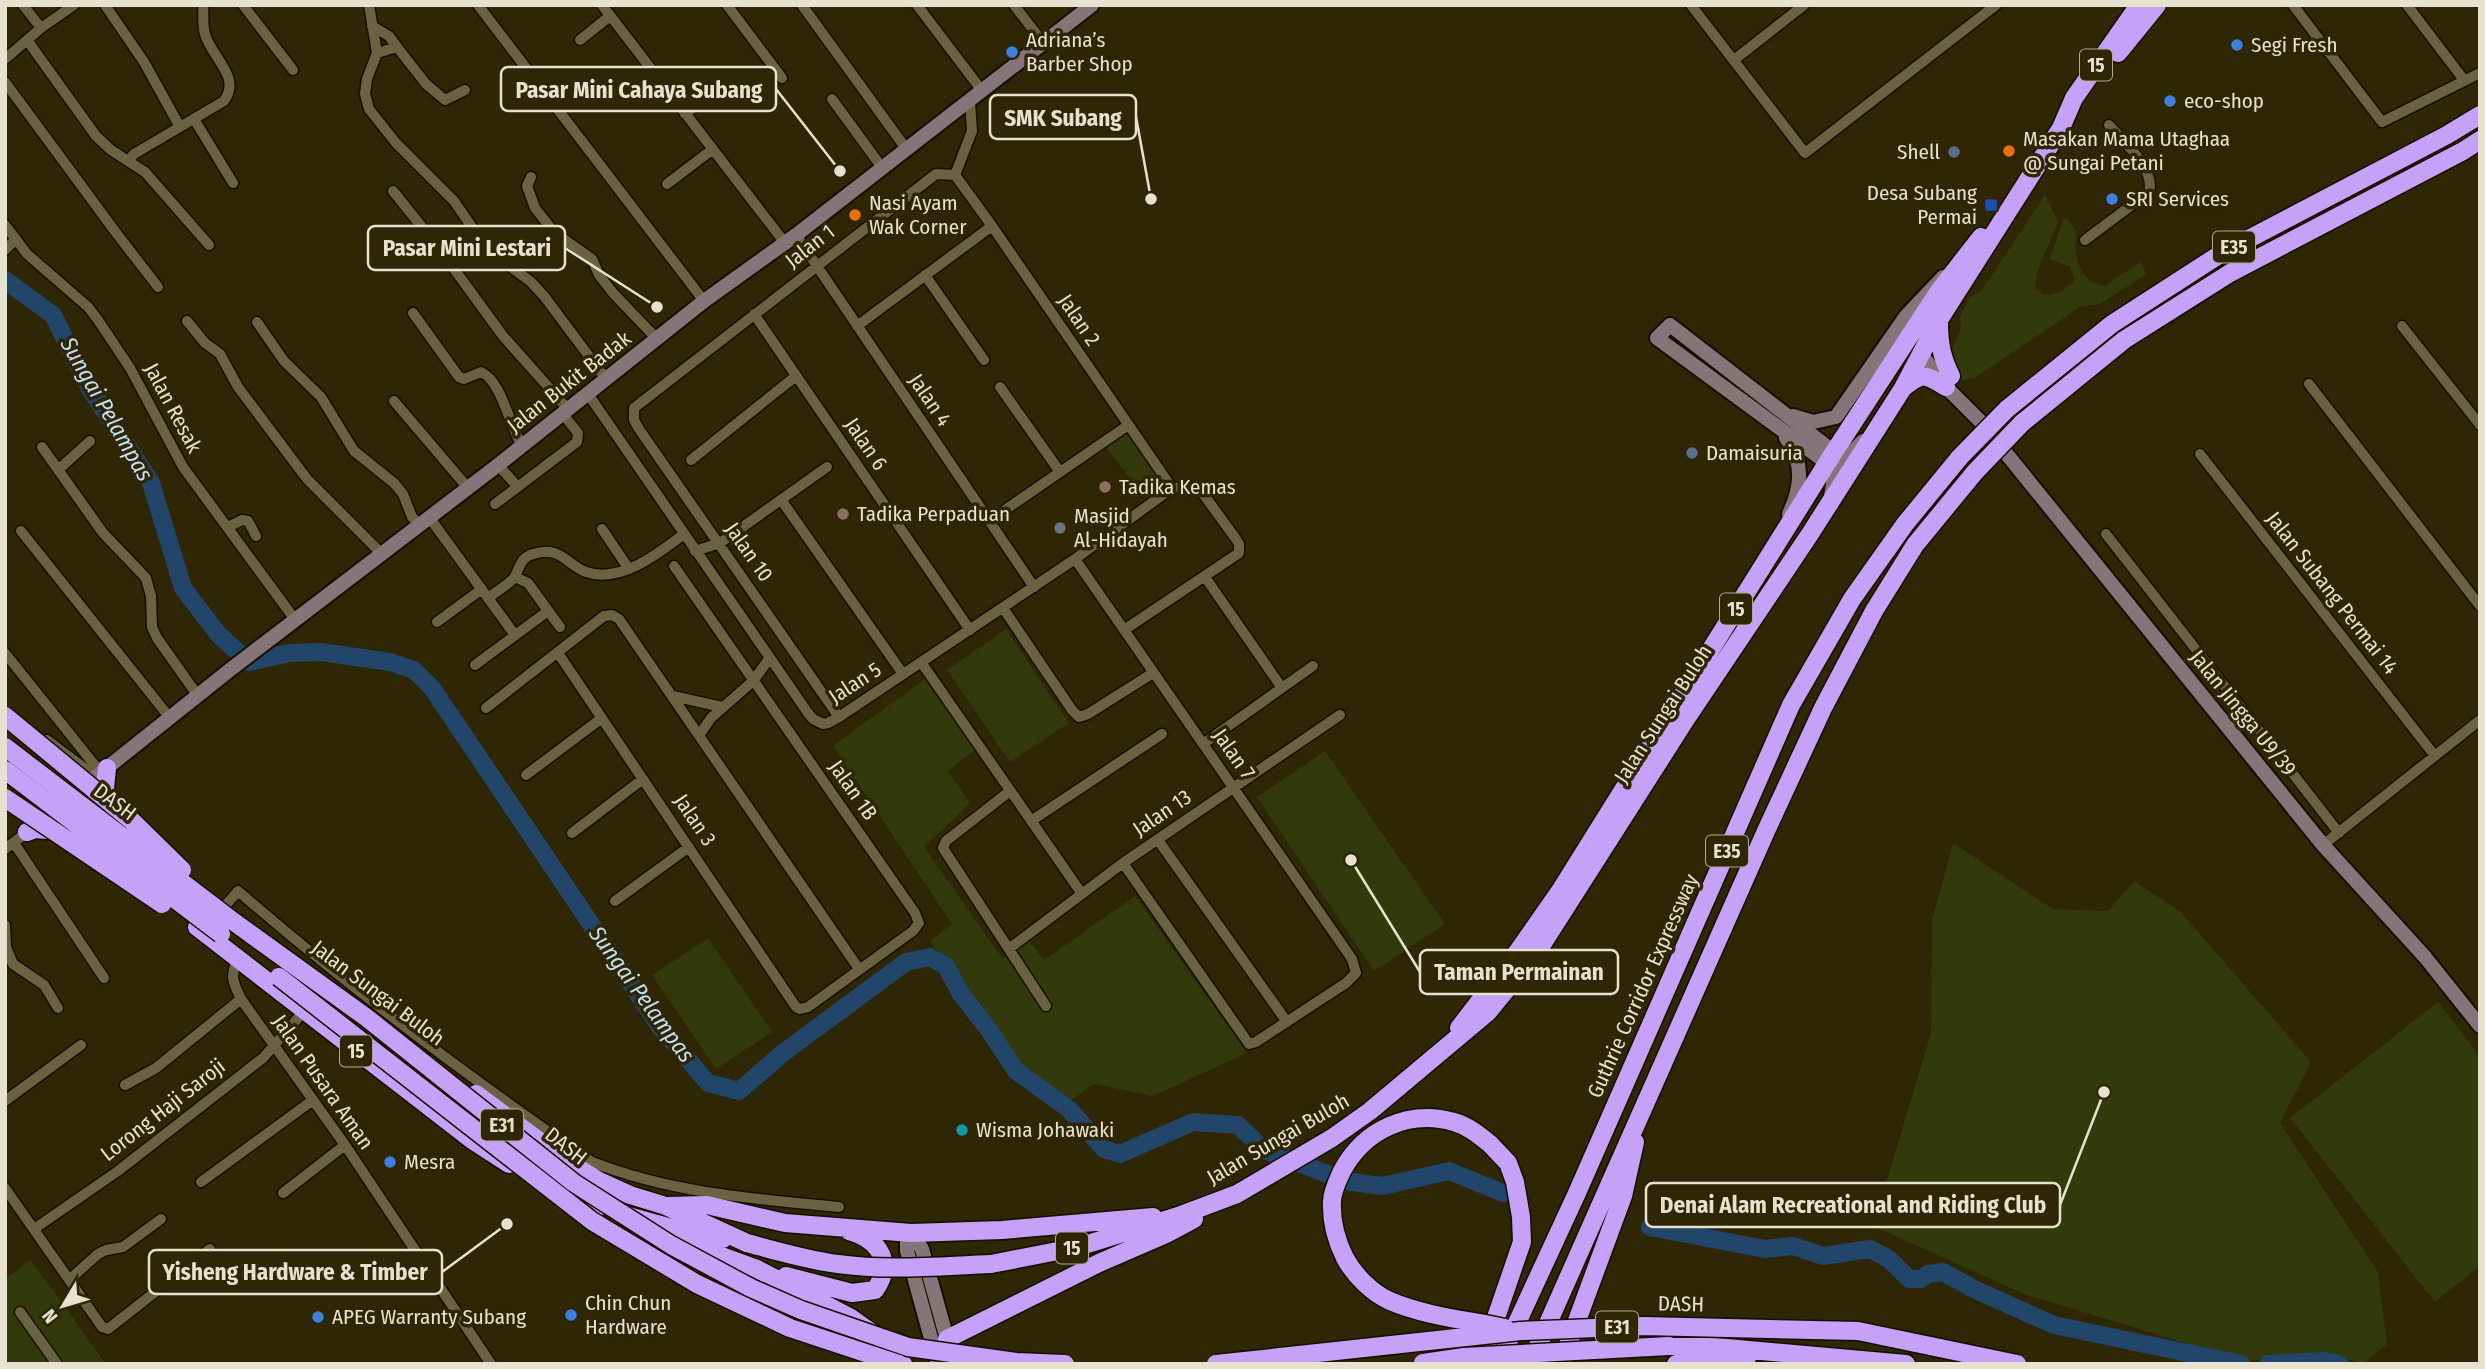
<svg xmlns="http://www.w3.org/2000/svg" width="2485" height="1369" font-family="'Fira Sans Condensed',sans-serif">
  <rect width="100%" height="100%" fill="#2e2605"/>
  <path fill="#32390b" d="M 2045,195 L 2058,222 L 2038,270 L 2035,287 L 2043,295 C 2056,296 2066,289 2075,281 L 2070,267 L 2050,259 L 2063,220 L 2068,218 L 2077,233 C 2072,255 2080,283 2105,286 L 2140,262 L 2147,274 L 2100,304 L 2080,307 L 1975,378 L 1962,380 L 1952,368 L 1948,359 L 1961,329 L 1960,317 L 1969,298 L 1982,290 Z
    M 1128,431 L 1165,483 L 1145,498 L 1106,447 Z
    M 1006,629 L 1069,723 L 1010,762 L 947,670 Z
    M 925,679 L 975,750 L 948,771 L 970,803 L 924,847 L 1003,959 L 1028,939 L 1044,960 L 1135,896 L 1247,1053 L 1153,1096 L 1094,1084 L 1067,1103 L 1019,1065 L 930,941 L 952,924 L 833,746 Z
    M 1325,751 L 1445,924 L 1374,971 L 1257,797 Z
    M 1953,843 L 2053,909 L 2108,911 L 2134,881 L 2180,911 L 2311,1062 L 2280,1123 L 2378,1272 L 2387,1344 L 2364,1363 L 2321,1353 L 2245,1361 L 2024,1294 L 1873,1226 L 1931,1033 L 1932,920 Z
    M 708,938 L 772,1032 L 716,1069 L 652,975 Z
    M 2438,1002 L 2480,1056 L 2480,1266 L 2435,1302 L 2290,1118 Z
    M 31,1260 L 106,1364 L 5,1364 L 5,1279 Z"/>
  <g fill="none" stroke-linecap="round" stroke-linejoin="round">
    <path stroke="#214669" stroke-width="18" d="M 5,280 L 53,315 L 89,387 L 151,483 L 183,588 L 219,635 L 249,662 L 290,653 L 321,652 L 390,662 L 414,670 L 432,688 L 661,1028 L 708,1083 L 739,1091 L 783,1053 L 906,962 L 930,957 L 946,966 L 961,994 L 989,1030 L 1016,1071 L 1069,1109 L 1104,1149 L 1120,1154 L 1193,1122 L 1238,1125 L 1263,1149 L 1345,1181 L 1382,1186 L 1449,1171 L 1503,1193
      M 1650,1227 L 1765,1249 L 1793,1246 L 1823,1256 L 1870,1249 L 1889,1259 L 1909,1279 L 1921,1279 L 1928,1274 L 1943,1272 L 1976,1290 L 2054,1325 L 2241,1364
      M 2268,1364 L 2324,1361 L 2340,1364"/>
    <g stroke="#150f00" stroke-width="13">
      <path id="street" d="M 23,5 L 41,28
        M 105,5 L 144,62 L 180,127
        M 243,5 L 293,70
        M 369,5 L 377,53 L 367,79 L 365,94 L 369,109 L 396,143 L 454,201 L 487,249 L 531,282 L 544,296 L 606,379
        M 478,5 L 704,301
        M 602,5 L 785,243
        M 727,5 L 782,78
        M 802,5 L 907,150
        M 917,5 L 983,92
        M 1014,5 L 1044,44
        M 1691,5 L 1805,153 L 1996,5
        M 2293,5 L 2382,122 L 2480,73
        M 2407,5 L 2464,80
        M 372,26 L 389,36 L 397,47
        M 27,40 L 96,136 L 111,150 L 145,172 L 209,245
        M 580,40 L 610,16
        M 377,53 L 397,47 L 426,84 L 445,100 L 465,90
        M 5,59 L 41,28 L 74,5
        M 1734,60 L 1804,5
        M 5,82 L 117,234 L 158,287
        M 624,99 L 654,73
        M 832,99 L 883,169
        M 685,114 L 717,89
        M 194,119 L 233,183
        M 128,161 L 134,154 L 224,101 C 242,77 211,57 205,34 C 202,25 204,15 203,5
        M 955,175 L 992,226 L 1172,488
        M 955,175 L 972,131 L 970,102
        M 531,177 L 527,186 L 535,208 L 554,232 L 592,259 L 599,275 L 613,293 L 657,339
        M 667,184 L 713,149
        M 393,191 L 438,247 L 503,336 L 568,409
        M 5,225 L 27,254 L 88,307 L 98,320 L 130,368 L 183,467 L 296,621
        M 796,235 L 1034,587
        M 2085,240 L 2149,192 C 2156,170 2123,141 2109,125
        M 5,250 L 16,239
        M 925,275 L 984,360
        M 413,313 L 459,377 L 464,379 L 481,372 C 502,381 509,426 522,445
        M 754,314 L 970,630
        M 187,321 L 205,343 L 220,354 L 238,387 L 307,479 L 382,554
        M 257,322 L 284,361 L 321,397 L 354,451 L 394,483 L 403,494 L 412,517 L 420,525
        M 857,326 L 992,226
        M 2402,326 L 2480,425
        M 2309,384 L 2480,606
        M 1000,387 L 1060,472
        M 588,394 L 808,713 L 813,719 L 823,724 L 828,723 L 839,717 L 1075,559 L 1172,488 L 1194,486 L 1201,491 L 1236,539 L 1239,544 L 1239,553 L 1124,630
        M 394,401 L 468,488
        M 42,447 L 103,533 L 146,578 L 151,596 L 152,627 L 157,638 L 198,696
        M 2200,454 L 2435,756
        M 691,460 L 796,376
        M 498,465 L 517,486
        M 58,470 L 90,441
        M 782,501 L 903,674
        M 495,504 L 577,442 L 578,433 L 562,413
        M 429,517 L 515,635
        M 989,521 L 1127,426
        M 228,527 L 242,520 L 248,521 L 256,536
        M 602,529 L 629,569
        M 21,531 L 170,718
        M 2106,534 L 2339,833
        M 695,551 L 720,543 L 827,467
        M 1075,559 L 1352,959 L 1356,973 L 1346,983 L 1256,1042 L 1249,1044 L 1123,863
        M 515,577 L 528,583 L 560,627
        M 1205,577 L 1282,688
        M 488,598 C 495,592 508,585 514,578 C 520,569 519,558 533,554 C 560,545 566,564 586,572 C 621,584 659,553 684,534
        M 1003,608 L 1072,710 L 1079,717 L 1088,714 L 1153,673
        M 437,622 L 482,589
        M 5,653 L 101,773
        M 558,653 L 796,1007 L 800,1009 L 808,1007 L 913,931 L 919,923 L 915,913 L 674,566
        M 921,662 L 1082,894
        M 475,665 L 548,611
        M 673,696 L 722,707
        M 486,708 L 604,616 L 612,615 L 619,619 L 859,969
        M 839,717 L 639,429 L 634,420 L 634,408 L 936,174 L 955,175
        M 700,734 L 711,718 L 753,681 L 769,659
        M 47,740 L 96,777
        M 1203,744 L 1313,666
        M 526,775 L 602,718
        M 1010,791 L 946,841 L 943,848 L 1046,1006
        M 1031,821 L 1162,734
        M 572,833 L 643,779
        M 1158,840 L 1287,1022
        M 14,843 L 104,978
        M 2323,845 L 2480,720
        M 5,849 L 30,830
        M 615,901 L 689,847
        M 225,906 L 238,891 C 351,989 468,1077 592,1162 C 671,1193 755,1199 839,1207
        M 5,925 L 6,947 L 13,964 L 44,985 L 58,1008
        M 1010,948 L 1123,863 L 1340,715
        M 238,958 C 230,977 232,980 241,999 L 345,1145 L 491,1364
        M 125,1085 L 156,1068 L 241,999
        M 5,1101 L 81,1045
        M 201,1182 L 313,1100
        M 5,1188 L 102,1327 L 108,1329 L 210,1249
        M 283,1193 L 345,1145
        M 34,1229 L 118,1171 L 263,1058 L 305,1010
        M 69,1280 L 98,1254 L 106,1250 L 123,1247 L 161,1219
        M 20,1312 L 57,1364"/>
    </g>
    <g stroke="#150f00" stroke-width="18">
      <path id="secondary" d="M 1921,354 L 1946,387 L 1980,421 L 2323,845 L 2425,957 L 2480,1026
        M 1793,416 L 1813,422 L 1836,417 L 1906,316 L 1943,277
        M 1786,438 C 1804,463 1802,486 1789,514
        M 1831,496 L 1836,466 L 1834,452 L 1670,325 L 1657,338 L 1827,463 C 1842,459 1853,453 1863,441
        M 49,814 L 231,669 L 498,465 L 704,301 L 796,235 L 1092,5
        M 911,1233 L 922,1249 L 954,1364
        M 911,1233 L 907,1243 L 907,1251 L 938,1364"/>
    </g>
    <g stroke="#150f00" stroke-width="21">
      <path id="highway" d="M 2118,53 L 2157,5
        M 1939,323 C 1939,344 1942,358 1951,376
        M 1903,388 C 1923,372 1924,374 1946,387
        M 2007,409 L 2112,324 L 2222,253 L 2447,135 L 2480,115
        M 2022,423 L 2124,340 L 2230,273 L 2463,151 L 2480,140
        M 107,768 L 105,788 L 112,818
        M 39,806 L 91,847
        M 27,832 L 35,829 L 59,831
        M 197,927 L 472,1140 L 509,1164
        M 1459,1028 L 1518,951 L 1560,891 L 1834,452 L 1939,291 L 1981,237
        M 476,1094 L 558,1155 L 599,1181 L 630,1195 L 666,1206 L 747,1243
        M 550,1184 L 601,1206
        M 669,1206 L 707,1205 L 785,1223 L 911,1233 L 1002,1230 L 1153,1217
        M 628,1216 L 693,1234 L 723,1239
        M 673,1236 L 691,1245 L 757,1269 L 851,1318 L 875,1335 L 903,1364
        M 991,1264 L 1078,1247 L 1181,1215 L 1237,1194 L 1332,1138 L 1370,1111 L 1488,1012 L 1538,951 L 1686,719 L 1810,534 L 1903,388 L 1939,320 L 2061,128 L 2074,98 L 2139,5
        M 786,1276 L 852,1293 L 875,1290 C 894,1263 880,1240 849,1231
        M 947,1339 L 1099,1263 L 1166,1234 L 1194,1219
        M 1669,1346 L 1693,1345 L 1906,1364
        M 1480,1364 L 1522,1242 L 1521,1217 L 1515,1182 L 1508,1163 L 1490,1144
        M 1498,1364 L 1577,1193 L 1791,705 L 1852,599 L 1905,524 L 1960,457
        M 1530,1364 L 1766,831 L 1823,708 L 1874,611 L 1915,545 L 1975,472
        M 1561,1364 L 1623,1196 L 1635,1142
        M 1676,1364 L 1747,1358"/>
    </g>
    <use href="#street" stroke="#6b6241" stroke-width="10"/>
    <use href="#secondary" stroke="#867578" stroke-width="14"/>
    <use href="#highway" stroke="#c5a2f8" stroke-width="18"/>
    <g stroke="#150f00" stroke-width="21" stroke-linecap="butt">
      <path id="highway-bridge" d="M 1960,457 L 2007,409
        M 1975,472 L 2022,423
        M 5,716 L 131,820 L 182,870
        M 5,747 L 230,919 L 367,1018 L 574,1183 L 671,1245 L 751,1288 L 801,1310 L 908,1347 L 1016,1362 L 1065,1364
        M 5,770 L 221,934
        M 5,798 L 162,904
        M 279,977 L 592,1221 L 697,1284 L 790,1328 L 899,1364
        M 1490,1144 C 1479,1135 1468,1126 1454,1122 C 1408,1109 1364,1130 1342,1171 C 1338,1180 1332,1192 1332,1201 C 1331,1221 1336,1240 1345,1258 C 1354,1275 1372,1293 1390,1301 C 1425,1316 1467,1320 1505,1328
        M 747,1243 C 777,1251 807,1260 838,1264 C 888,1271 940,1266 991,1264
        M 1423,1363 L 1464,1357 L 1669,1346
        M 1216,1364 L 1521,1331 L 1644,1326 L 1858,1331 L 2017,1364"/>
    </g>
    <use href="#highway-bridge" stroke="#c5a2f8" stroke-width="18"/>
  </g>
  <g fill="#3f7fe0" stroke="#2e2605" stroke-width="2.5">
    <circle cx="2237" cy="45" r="7"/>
    <circle cx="1012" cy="52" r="7"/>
    <circle cx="2170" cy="101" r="7"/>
    <circle cx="2112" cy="199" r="7"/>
    <circle cx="390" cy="1162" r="7"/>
    <circle cx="571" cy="1315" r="7"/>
    <circle cx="318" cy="1317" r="7"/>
  </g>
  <g fill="#e8710a" stroke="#2e2605" stroke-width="2.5">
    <circle cx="2009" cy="151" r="7"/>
    <circle cx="855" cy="215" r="7"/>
  </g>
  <g fill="#5c6f8a" stroke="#2e2605" stroke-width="2.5">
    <circle cx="1954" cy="152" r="7"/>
    <circle cx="1692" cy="453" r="7"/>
  </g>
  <rect fill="#1a4fb4" stroke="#2e2605" stroke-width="2.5" x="1984" y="198" width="14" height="14" rx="3.5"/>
  <g fill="#8d6e63" stroke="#2e2605" stroke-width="2.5">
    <circle cx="1105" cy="487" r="7"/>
    <circle cx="843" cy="514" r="7"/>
  </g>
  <circle fill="#6b7280" stroke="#2e2605" stroke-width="2.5" cx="1060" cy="528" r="7"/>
  <circle fill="#0f9aa8" stroke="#2e2605" stroke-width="2.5" cx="962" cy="1130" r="7"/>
  <g text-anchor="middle" stroke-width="7" stroke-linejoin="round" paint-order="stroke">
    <g fill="#2e2605" stroke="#b0aa93" stroke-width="2">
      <rect x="2080" y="49.5" width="32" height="31" rx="5"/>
      <rect x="2213" y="231.5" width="42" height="31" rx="5"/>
      <rect x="1720" y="593.5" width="32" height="31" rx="5"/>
      <rect x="1706" y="835.5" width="42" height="31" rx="5"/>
      <rect x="340" y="1035.5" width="32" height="31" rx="5"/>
      <rect x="481" y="1109.5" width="42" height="31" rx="5"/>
      <rect x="1056" y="1232.5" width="32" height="31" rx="5"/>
      <rect x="1596" y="1311.5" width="42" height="31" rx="5"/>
    </g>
    <g font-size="19" font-weight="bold" fill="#e7e2d0">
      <text x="2096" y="72">15</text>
      <text x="2234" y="254">E35</text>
      <text x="1736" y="616">15</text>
      <text x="1727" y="858">E35</text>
      <text x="356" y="1058">15</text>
      <text x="502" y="1132">E31</text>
      <text x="1072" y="1255">15</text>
      <text x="1617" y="1334">E31</text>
    </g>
    <g font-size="21" fill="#e7e2d0" stroke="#2e2605" text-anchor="start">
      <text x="1026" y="47">Adriana’s<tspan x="1026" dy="24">Barber Shop</tspan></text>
      <text x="2251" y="52">Segi Fresh</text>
      <text x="2184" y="108">eco-shop</text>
      <text x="2023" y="146">Masakan Mama Utaghaa<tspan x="2023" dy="24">@ Sungai Petani</tspan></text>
      <text x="1940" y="159" text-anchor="end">Shell</text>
      <text x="1977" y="200" text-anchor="end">Desa Subang<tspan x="1977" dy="24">Permai</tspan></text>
      <text x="2126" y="206">SRI Services</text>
      <text x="869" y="210">Nasi Ayam<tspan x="869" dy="24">Wak Corner</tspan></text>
      <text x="1706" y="460">Damaisuria</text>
      <text x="1119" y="494">Tadika Kemas</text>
      <text x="857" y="521">Tadika Perpaduan</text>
      <text x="1074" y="523">Masjid<tspan x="1074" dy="24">Al-Hidayah</tspan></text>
      <text x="976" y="1137">Wisma Johawaki</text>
      <text x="404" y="1169">Mesra</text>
      <text x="585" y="1310">Chin Chun<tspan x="585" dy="24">Hardware</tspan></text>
      <text x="332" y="1324">APEG Warranty Subang</text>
    </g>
    <g font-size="21" fill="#e7e2d0" stroke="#2e2605">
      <text transform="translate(810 246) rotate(-38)" y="7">Jalan 1</text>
      <text transform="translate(1079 320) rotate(56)" y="7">Jalan 2</text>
      <text transform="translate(569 382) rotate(-38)" y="7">Jalan Bukit Badak</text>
      <text transform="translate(930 400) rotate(56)" y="7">Jalan 4</text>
      <text transform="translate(173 408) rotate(62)" y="7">Jalan Resak</text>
      <text transform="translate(866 444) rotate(56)" y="7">Jalan 6</text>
      <text transform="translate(749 552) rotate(55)" y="7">Jalan 10</text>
      <text transform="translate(2332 593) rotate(52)" y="7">Jalan Subang Permai 14</text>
      <text transform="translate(855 683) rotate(-33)" y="7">Jalan 5</text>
      <text transform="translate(2243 713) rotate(51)" y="7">Jalan Jingga U9/39</text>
      <text transform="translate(1663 714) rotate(-57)" y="7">Jalan Sungai Buloh</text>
      <text transform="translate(1234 754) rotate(55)" y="7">Jalan 7</text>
      <text transform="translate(853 790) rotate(55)" y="7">Jalan 1B</text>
      <text transform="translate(115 802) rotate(37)" y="7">DASH</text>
      <text transform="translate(1162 813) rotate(-34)" y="7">Jalan 13</text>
      <text transform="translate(695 820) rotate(56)" y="7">Jalan 3</text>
      <text transform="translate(1643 986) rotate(-66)" y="7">Guthrie Corridor Expressway</text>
      <text transform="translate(378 993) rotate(37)" y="7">Jalan Sungai Buloh</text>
      <text transform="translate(323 1082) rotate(55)" y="7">Jalan Pusara Aman</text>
      <text transform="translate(163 1110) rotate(-38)" y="7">Lorong Haji Saroji</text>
      <text transform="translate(1278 1139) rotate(-30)" y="7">Jalan Sungai Buloh</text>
      <text transform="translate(566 1146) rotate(38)" y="7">DASH</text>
      <text transform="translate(1681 1304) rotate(1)" y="7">DASH</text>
    </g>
    <g font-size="23" font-style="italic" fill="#c6ddf5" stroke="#2e2605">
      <text transform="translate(107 409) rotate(60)" y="8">Sungai Pelampas</text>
      <text transform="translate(642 994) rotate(54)" y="8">Sungai Pelampas</text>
    </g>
  </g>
  <path fill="none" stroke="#e7e2d0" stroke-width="2.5" d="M840 171L776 89M1151 199L1136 117M657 307L565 248M1351 860L1420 972M2104 1092L2060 1205M507 1224L442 1272"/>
  <g fill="#e7e2d0" stroke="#2e2605" stroke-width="2.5">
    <circle cx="840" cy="171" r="7"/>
    <circle cx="1151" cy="199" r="7"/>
    <circle cx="657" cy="307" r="7"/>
    <circle cx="1351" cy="860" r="7"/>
    <circle cx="2104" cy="1092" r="7"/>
    <circle cx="507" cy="1224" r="7"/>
  </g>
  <g fill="#2e2605" stroke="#e7e2d0" stroke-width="2.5">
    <rect x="501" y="67" width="275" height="44" rx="7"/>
    <rect x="990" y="95" width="146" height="44" rx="7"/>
    <rect x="368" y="226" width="197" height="44" rx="7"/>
    <rect x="1420" y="950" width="198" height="44" rx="7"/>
    <rect x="1646" y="1183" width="414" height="44" rx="7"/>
    <rect x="149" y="1250" width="293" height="44" rx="7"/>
  </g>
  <g font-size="23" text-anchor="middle" font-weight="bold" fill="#e7e2d0">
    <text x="639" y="98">Pasar Mini Cahaya Subang</text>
    <text x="1063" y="126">SMK Subang</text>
    <text x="467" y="256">Pasar Mini Lestari</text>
    <text x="1519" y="980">Taman Permainan</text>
    <text x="1853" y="1213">Denai Alam Recreational and Riding Club</text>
    <text x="295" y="1280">Yisheng Hardware &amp; Timber</text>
  </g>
  <rect width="2485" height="1369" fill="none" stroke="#e7e2d0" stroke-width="14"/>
  <g transform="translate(63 1306) rotate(232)" stroke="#2e2605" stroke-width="5" paint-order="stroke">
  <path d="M0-5L12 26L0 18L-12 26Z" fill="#e7e2d0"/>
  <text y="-10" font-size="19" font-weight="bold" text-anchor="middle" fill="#e7e2d0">N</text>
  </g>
</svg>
